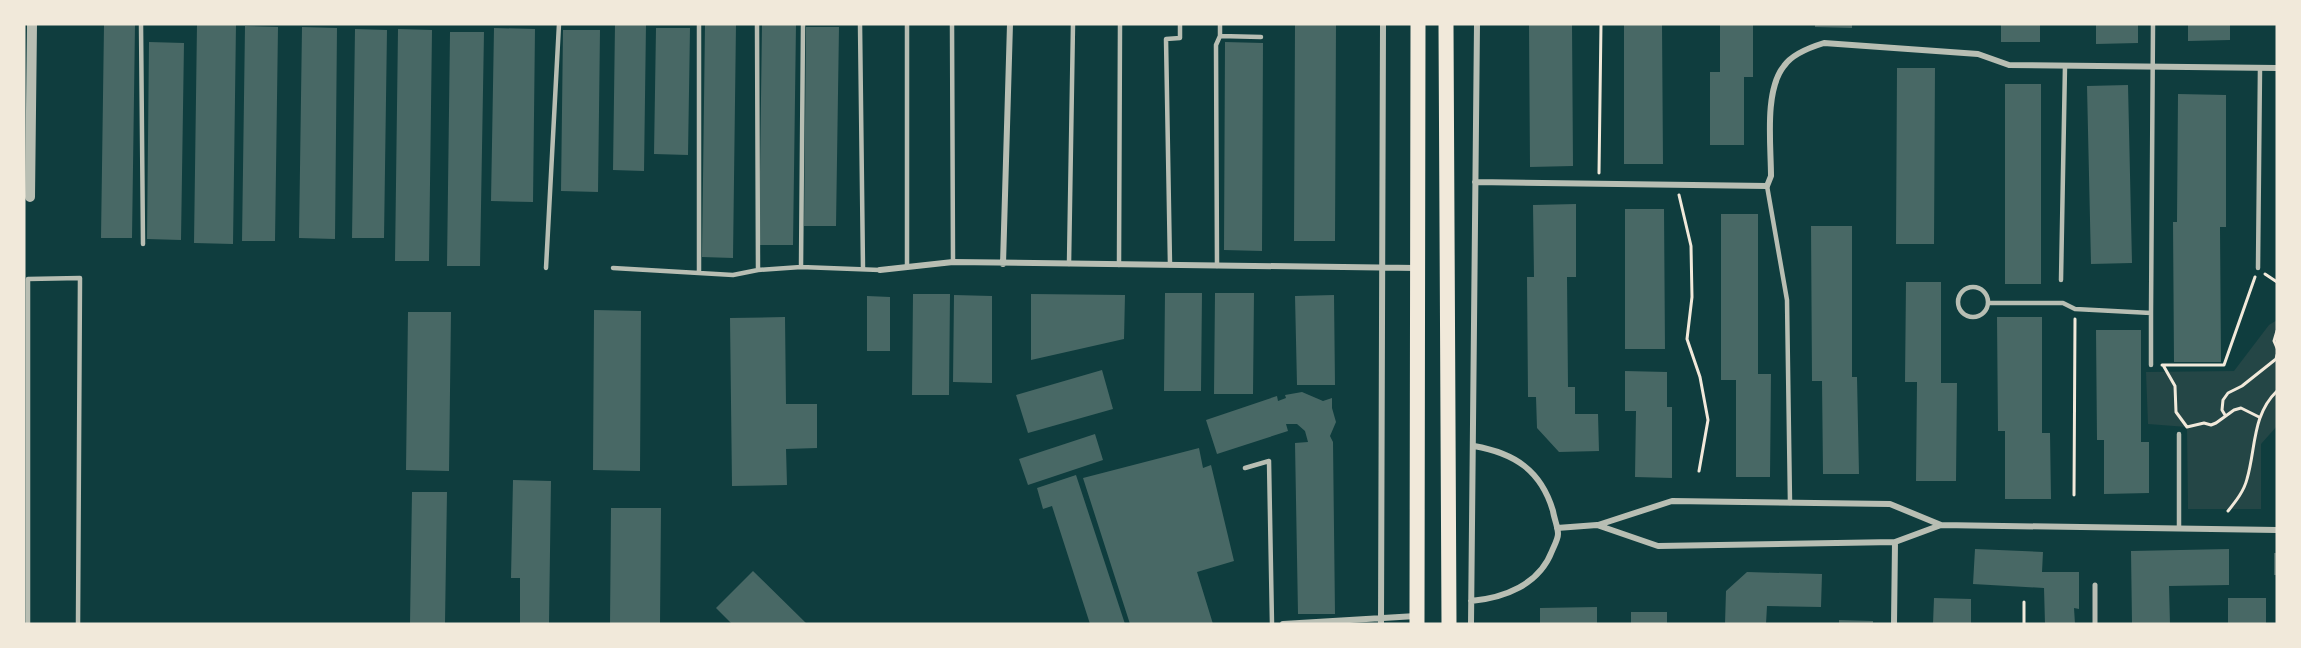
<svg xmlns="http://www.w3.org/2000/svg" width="2301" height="648" font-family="'Asap Condensed',sans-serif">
  <rect width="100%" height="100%" fill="#0f3d3e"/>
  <path fill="#244646" d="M 2277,320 L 2277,426 L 2261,444 L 2261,509 L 2188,509 L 2187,427 L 2148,424 L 2146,372 L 2234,371 L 2269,325 Z"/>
  <path fill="#486865" d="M 197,24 L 236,24 L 233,244 L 194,243 Z
    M 615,24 L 646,24 L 644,171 L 613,170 Z
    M 705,24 L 736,24 L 733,258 L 702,257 Z
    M 762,24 L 796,24 L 793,245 L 759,245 Z
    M 1295,24 L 1336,24 L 1335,241 L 1294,241 Z
    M 1529,24 L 1572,24 L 1573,166 L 1530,167 Z
    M 1624,24 L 1662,24 L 1663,164 L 1624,164 Z
    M 1720,24 L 1753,24 L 1753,77 L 1744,77 L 1744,145 L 1710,145 L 1710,72 L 1720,72 Z
    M 1815,24 L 1852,24 L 1852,28 L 1815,27 Z
    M 2001,24 L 2040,24 L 2040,42 L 2001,42 Z
    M 2096,24 L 2138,24 L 2138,43 L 2096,44 Z
    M 2188,24 L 2230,24 L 2230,40 L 2188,41 Z
    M 104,25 L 135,25 L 132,238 L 101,238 Z
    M 245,26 L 278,27 L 275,241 L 242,241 Z
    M 302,27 L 337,28 L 335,239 L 299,238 Z
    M 806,27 L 839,27 L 836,226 L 804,226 Z
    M 494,28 L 535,29 L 533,202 L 491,201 Z
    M 656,28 L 690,28 L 688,155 L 654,154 Z
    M 355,29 L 387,30 L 384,238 L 352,238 Z
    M 398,29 L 432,30 L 429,261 L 395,261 Z
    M 563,30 L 600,30 L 598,192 L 561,191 Z
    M 450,32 L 484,32 L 480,266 L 447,266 Z
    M 149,42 L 184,43 L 181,240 L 147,239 Z
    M 1225,42 L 1263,43 L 1262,251 L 1224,250 Z
    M 1897,68 L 1935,68 L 1934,244 L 1896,244 Z
    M 2005,84 L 2041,84 L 2041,284 L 2005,284 Z
    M 2128,85 L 2132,263 L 2091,264 L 2087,86 Z
    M 2178,94 L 2226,95 L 2226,227 L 2220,227 L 2221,362 L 2174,362 L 2173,222 L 2177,222 Z
    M 1576,204 L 1576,277 L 1567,277 L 1568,387 L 1575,387 L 1575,414 L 1598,414 L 1599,451 L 1559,452 L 1537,428 L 1536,397 L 1528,397 L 1527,277 L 1534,277 L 1533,205 Z
    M 1625,209 L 1664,209 L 1665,349 L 1625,349 Z
    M 1721,214 L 1758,214 L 1758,374 L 1771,374 L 1770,477 L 1736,477 L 1736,380 L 1721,380 Z
    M 1811,226 L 1852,226 L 1852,377 L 1857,377 L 1859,474 L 1823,474 L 1822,381 L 1812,381 Z
    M 1906,282 L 1941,282 L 1941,383 L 1957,383 L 1956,481 L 1916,481 L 1917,382 L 1905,382 Z
    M 1165,293 L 1202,293 L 1201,391 L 1164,391 Z
    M 1215,293 L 1254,293 L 1253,394 L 1214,394 Z
    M 913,294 L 950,294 L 949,395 L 912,395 Z
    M 1031,294 L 1125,295 L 1124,339 L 1031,360 Z
    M 954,295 L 992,296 L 992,383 L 953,382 Z
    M 1334,295 L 1335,385 L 1297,385 L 1295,296 Z
    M 867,296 L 890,297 L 890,351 L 867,351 Z
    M 594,310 L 641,311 L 640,471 L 593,470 Z
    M 408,312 L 451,312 L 449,471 L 406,470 Z
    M 785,317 L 786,404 L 817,404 L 817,448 L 786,449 L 787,485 L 732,486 L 730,318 Z
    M 1997,317 L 2042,317 L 2042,433 L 2050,433 L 2051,499 L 2005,499 L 2005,431 L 1998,431 Z
    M 2096,330 L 2141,330 L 2141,442 L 2149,442 L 2149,493 L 2104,494 L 2104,440 L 2097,440 Z
    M 1102,370 L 1113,409 L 1028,433 L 1016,395 Z
    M 1625,371 L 1667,372 L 1667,407 L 1672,407 L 1672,478 L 1635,477 L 1636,411 L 1625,411 Z
    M 1302,392 L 1323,401 L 1332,398 L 1332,408 L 1336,422 L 1330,436 L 1333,442 L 1335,614 L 1298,614 L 1295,443 L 1308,442 L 1305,431 L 1297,424 L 1286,424 L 1288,431 L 1217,454 L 1206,420 L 1277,396 L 1278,401 L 1286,398 L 1285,395 Z
    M 1095,434 L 1103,460 L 1028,485 L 1019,459 Z
    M 1199,448 L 1203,468 L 1211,465 L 1234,561 L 1197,572 L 1213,624 L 1130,624 L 1083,478 Z
    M 1076,475 L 1125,624 L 1090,624 L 1052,506 L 1043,509 L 1037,488 Z
    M 513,480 L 551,481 L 549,623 L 520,623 L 520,578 L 511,578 Z
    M 412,492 L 447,492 L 445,624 L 410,624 Z
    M 611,508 L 661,508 L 660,624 L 610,624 Z
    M 1975,549 L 2043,552 L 2042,572 L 2079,572 L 2079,609 L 2074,608 L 2075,624 L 2045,624 L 2044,588 L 1973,584 Z
    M 2229,549 L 2229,585 L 2169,586 L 2170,624 L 2132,624 L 2131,551 Z
    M 2274,553 L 2277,553 L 2277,575 L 2274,575 Z
    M 753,571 L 807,624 L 732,624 L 716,608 Z
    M 1747,572 L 1822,574 L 1821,607 L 1767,606 L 1766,624 L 1725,624 L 1726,591 Z
    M 1934,598 L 1971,599 L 1971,624 L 1933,624 Z
    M 2228,598 L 2266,598 L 2266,624 L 2228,624 Z
    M 1597,607 L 1597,624 L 1540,624 L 1540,608 Z
    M 1631,612 L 1667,612 L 1667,624 L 1631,624 Z
    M 1839,620 L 1873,621 L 1873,624 L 1839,624 Z"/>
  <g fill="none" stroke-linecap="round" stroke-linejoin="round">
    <path stroke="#f1e9da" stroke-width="3" d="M 1599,173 L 1601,24
      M 1679,195 L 1691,246 L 1692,297 L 1687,339 L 1700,377 L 1708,420 L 1699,471
      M 2265,274 L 2277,282
      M 2277,331 L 2274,341 L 2277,348
      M 2162,365 L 2224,365 L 2255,277
      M 2163,365 L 2175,386 L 2176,412 L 2187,427 L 2204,423 L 2211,425 L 2216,423 L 2234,410 L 2241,408 L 2259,417
      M 2225,415 L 2222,410 L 2223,400 L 2228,393 L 2242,386 L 2276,359 L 2277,355
      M 2074,495 L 2075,319
      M 2228,511 C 2236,501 2244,491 2247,479 C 2256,448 2252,415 2277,391
      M 2024,624 L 2024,602"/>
    <path stroke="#b8beb3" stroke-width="4.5" d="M 141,24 L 143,244
      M 699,24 L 699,273
      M 757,24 L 758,270
      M 803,24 L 801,267 L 880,270
      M 860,24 L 863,269
      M 907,24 L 907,267
      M 952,24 L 953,262
      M 1220,24 L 1220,36 L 1261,37
      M 1767,186 L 1787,300 L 1790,503
      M 1069,264 L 1073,24
      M 1119,265 L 1120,24
      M 1170,265 L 1166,39 L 1180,38 L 1180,24
      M 1217,266 L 1216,45 L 1220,36
      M 546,268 L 559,24
      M 613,268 L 733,275 L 758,270 L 801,267
      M 2258,268 L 2260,68
      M 2061,280 L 2065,66
      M1958 302a15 15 0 1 1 30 0a15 15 0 1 1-30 0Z
      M 1988,303 L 2063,303 L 2075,309 L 2151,313 L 2153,24
      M 2151,313 L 2151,365
      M 1245,468 L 1269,461 L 1272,624
      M 2179,528 L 2179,434
      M 28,624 L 28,279 L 80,278 L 78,624"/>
    <path stroke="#b8beb3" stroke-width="5" d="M 2095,585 L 2095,624"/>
    <path stroke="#b8beb3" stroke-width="6" d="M 1475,182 L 1767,186 L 1771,176 C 1771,145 1764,91 1784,66 C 1792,54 1811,47 1824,43 L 1978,54 L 2009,65 L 2277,68
      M 1003,264 L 1010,24
      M 880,270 L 953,262 L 1416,268
      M 1598,525 L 1672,501 L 1890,504 L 1941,525
      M 1557,528 L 1597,525 L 1658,546 L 1895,542 L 1941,525 L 2277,530
      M 1471,601 C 1504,598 1539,585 1552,551 C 1554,546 1558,539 1558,534 C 1558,527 1554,518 1553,511 C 1541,470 1514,453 1474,446
      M 1283,624 L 1416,616
      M 1381,624 L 1383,24
      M 1471,624 L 1477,24
      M 1894,624 L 1895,542"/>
    <path stroke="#b8beb3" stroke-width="10" d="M 30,197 L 32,24"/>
    <path stroke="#f1e9da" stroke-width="15" d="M 1446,24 L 1449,624
      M 1417,624 L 1418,24"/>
  </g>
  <rect width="2301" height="648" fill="none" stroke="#f1e9da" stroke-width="51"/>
</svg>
